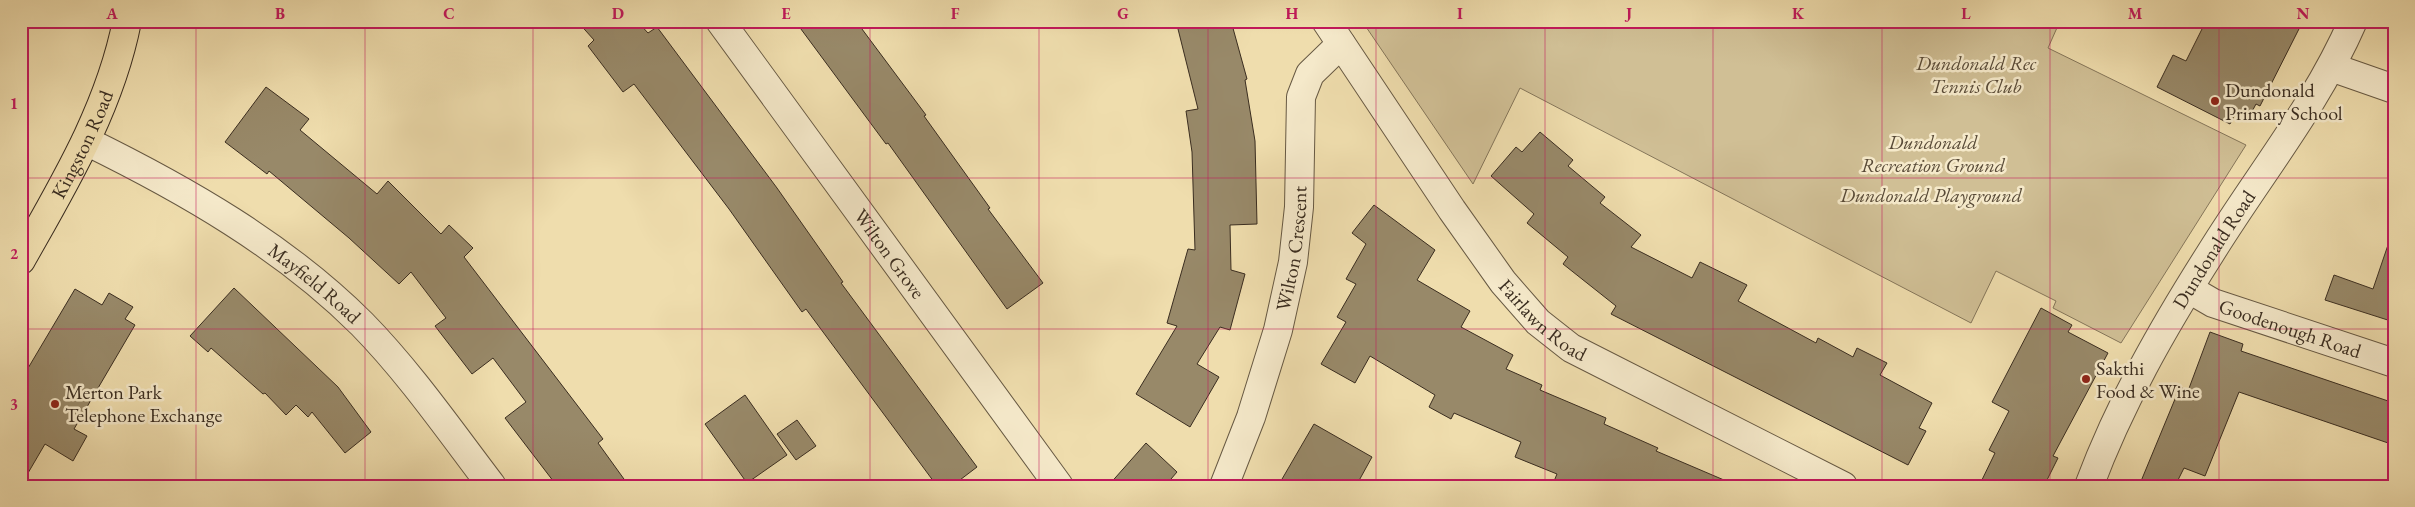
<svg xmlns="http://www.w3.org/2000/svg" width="2415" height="507" font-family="'EB Garamond',serif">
  <rect width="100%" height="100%" fill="#efddad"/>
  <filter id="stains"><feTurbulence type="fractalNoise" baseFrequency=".004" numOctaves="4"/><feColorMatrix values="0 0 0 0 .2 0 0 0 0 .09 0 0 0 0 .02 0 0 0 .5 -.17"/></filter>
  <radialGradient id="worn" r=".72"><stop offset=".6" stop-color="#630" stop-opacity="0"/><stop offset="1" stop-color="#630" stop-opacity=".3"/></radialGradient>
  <path fill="#d0bf95" stroke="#85765a" d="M 1362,21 L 2060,21 L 2048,48 L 2246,145 L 2121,343 L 2053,308 L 2056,301 L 1996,271 L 1971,323 L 1520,88 L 1473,184 Z"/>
  <path fill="#988969" stroke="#3a2d20" d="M 577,21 L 637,21 L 648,33 L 657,27 L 777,188 L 843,282 L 841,283 L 977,467 L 952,486 L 937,486 L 806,309 L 802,312 L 729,209 L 634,84 L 623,92 L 588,46 L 594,40 Z
    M 795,21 L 856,21 L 926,115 L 924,116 L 990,208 L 988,209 L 1043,283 L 1007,309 L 888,143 L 886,144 Z
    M 1176,21 L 1231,21 L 1247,79 L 1245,80 L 1255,141 L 1257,224 L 1230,225 L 1231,270 L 1245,274 L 1230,330 L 1220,327 L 1197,364 L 1219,377 L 1190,427 L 1136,394 L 1177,326 L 1167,323 L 1188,249 L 1195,250 L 1192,152 L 1186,111 L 1198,109 Z
    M 2206,21 L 2303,21 L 2260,106 L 2256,104 L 2248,119 L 2236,112 L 2230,124 L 2157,87 L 2173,55 L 2186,61 Z
    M 266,87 L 309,119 L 300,130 L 377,194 L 388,181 L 441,234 L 449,225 L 473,248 L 464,257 L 603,439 L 598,443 L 629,486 L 557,486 L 505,418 L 526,402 L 493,358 L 472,374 L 435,326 L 446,318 L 411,272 L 399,284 L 349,238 L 269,171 L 267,174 L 225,142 Z
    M 1540,132 L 1573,160 L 1568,166 L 1605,197 L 1600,203 L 1641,235 L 1631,247 L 1692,278 L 1700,262 L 1747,285 L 1738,301 L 1816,343 L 1818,338 L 1853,357 L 1857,348 L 1887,363 L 1880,375 L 1932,403 L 1919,428 L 1926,431 L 1908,465 L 1611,314 L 1616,306 L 1563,264 L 1568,257 L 1527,223 L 1534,214 L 1491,176 L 1516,147 L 1522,152 Z
    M 1374,205 L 1435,250 L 1417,280 L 1470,311 L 1461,327 L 1513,355 L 1506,369 L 1542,385 L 1540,390 L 1606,418 L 1604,424 L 1658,448 L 1656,451 L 1738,486 L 1552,486 L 1557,474 L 1515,457 L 1521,442 L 1454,413 L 1451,419 L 1429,407 L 1435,395 L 1370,356 L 1355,383 L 1321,364 L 1346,322 L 1337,317 L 1356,284 L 1346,279 L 1366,244 L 1352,233 Z
    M 2389,242 L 2394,243 L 2394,322 L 2325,300 L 2334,275 L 2373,289 Z
    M 234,288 L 338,387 L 371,432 L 345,453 L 312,412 L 308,417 L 296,405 L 286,415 L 265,393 L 263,394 L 211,348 L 208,352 L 190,336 Z
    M 75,289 L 102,305 L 109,293 L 133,307 L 125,319 L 135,325 L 74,429 L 87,436 L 73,461 L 45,444 L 21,485 L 21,380 Z
    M 2041,308 L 2072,325 L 2068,332 L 2108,353 L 2053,456 L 2058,458 L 2044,486 L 1979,486 L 1995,453 L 1989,450 L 2009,411 L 1992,402 Z
    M 2210,332 L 2243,344 L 2241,351 L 2394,403 L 2394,445 L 2239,392 L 2205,476 L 2184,468 L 2175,486 L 2139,486 L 2180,387 L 2188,391 Z
    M 745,395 L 787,455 L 747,483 L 705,424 Z
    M 797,420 L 816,446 L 796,460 L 777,434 Z
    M 1314,424 L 1372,457 L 1356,486 L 1278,486 Z
    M 1146,443 L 1177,472 L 1165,486 L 1108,486 Z"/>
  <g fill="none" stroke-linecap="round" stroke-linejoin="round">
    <g stroke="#675943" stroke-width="30">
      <g id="minor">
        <path id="s1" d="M 720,21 L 1059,486"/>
        <path id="s2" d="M 1326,21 L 1452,210 L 1503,282 L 1538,322 L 1571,348 L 1843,486"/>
        <path d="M 2331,67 L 2394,89"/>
        <path id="s3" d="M 86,141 C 184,189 284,246 362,324 C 410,373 450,431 492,486"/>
        <path id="s4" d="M 2189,289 L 2213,303 L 2394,363"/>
        <path id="s5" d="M 1224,486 L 1251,417 L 1278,330 L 1293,262 L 1299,207 L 1301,97 L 1310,74 L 1341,44"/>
        <path id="s6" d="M 2089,486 C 2120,403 2163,328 2210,254 C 2258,176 2316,106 2353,21"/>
      </g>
    </g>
    <g stroke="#3a2d20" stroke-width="30">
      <g id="major">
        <path id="s7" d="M 21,260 C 64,184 110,108 127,21"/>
      </g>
    </g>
    <use href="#minor" stroke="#f5e9ca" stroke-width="28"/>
    <use href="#major" stroke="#efddad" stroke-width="28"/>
  </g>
  <path fill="none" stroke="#c2185b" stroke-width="1" stroke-opacity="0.55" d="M 196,21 L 196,486M 365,21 L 365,486M 533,21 L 533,486M 702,21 L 702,486M 870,21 L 870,486M 1039,21 L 1039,486M 1208,21 L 1208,486M 1376,21 L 1376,486M 1545,21 L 1545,486M 1713,21 L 1713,486M 1882,21 L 1882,486M 2050,21 L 2050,486M 2219,21 L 2219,486M 21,178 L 2394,178M 21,329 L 2394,329"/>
  <g fill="#8f2418" stroke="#f5e9ca" stroke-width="2">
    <circle cx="2215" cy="101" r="5"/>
    <circle cx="2086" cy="379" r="5"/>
    <circle cx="55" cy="404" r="5"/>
  </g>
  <g text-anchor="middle" stroke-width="5" stroke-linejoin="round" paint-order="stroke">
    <g font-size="20" font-style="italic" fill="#584a37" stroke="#f5e9ca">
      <text x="1976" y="70">Dundonald Rec<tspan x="1976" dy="23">Tennis Club</tspan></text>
      <text x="1933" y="149">Dundonald<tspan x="1933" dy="23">Recreation Ground</tspan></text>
      <text x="1931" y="202">Dundonald Playground</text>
    </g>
    <g font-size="20" fill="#3a2d20" stroke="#f5e9ca" text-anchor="start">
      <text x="2225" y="97">Dundonald<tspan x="2225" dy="23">Primary School</tspan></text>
      <text x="2096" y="375">Sakthi<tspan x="2096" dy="23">Food &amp; Wine</tspan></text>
      <text x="65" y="399">Merton Park<tspan x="65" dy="23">Telephone Exchange</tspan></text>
    </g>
    <g font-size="20" fill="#3a2d20" stroke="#f5e9ca">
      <text dy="7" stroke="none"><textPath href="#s7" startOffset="131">Kingston Road</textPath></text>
      <text dy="7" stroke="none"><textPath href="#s5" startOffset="248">Wilton Crescent</textPath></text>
      <text dy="7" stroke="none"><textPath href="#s6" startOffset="268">Dundonald Road</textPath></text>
      <text dy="7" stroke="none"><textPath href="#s1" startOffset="288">Wilton Grove</textPath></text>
      <text dy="7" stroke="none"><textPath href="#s3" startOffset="270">Mayfield Road</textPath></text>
      <text dy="7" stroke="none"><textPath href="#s2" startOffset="371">Fairlawn Road</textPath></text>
      <text dy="7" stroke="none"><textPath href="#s4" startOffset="109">Goodenough Road</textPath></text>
    </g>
  </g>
  <rect width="2415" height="507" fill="none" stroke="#efddad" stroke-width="55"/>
  <rect x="28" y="28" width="2360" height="452" fill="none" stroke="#c2185b" stroke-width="2"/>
  <g font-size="16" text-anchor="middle" font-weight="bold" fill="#c2185b">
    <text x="112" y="19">A</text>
    <text x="280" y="19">B</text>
    <text x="449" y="19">C</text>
    <text x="618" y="19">D</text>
    <text x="786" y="19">E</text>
    <text x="955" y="19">F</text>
    <text x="1123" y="19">G</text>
    <text x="1292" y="19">H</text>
    <text x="1460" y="19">I</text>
    <text x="1629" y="19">J</text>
    <text x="1798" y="19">K</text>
    <text x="1966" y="19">L</text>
    <text x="2135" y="19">M</text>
    <text x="2303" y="19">N</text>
    <text x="14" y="109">1</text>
    <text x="14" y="259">2</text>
    <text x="14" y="410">3</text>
  </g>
  <rect width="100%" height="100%" filter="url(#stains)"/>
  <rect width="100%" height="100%" fill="url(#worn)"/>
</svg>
